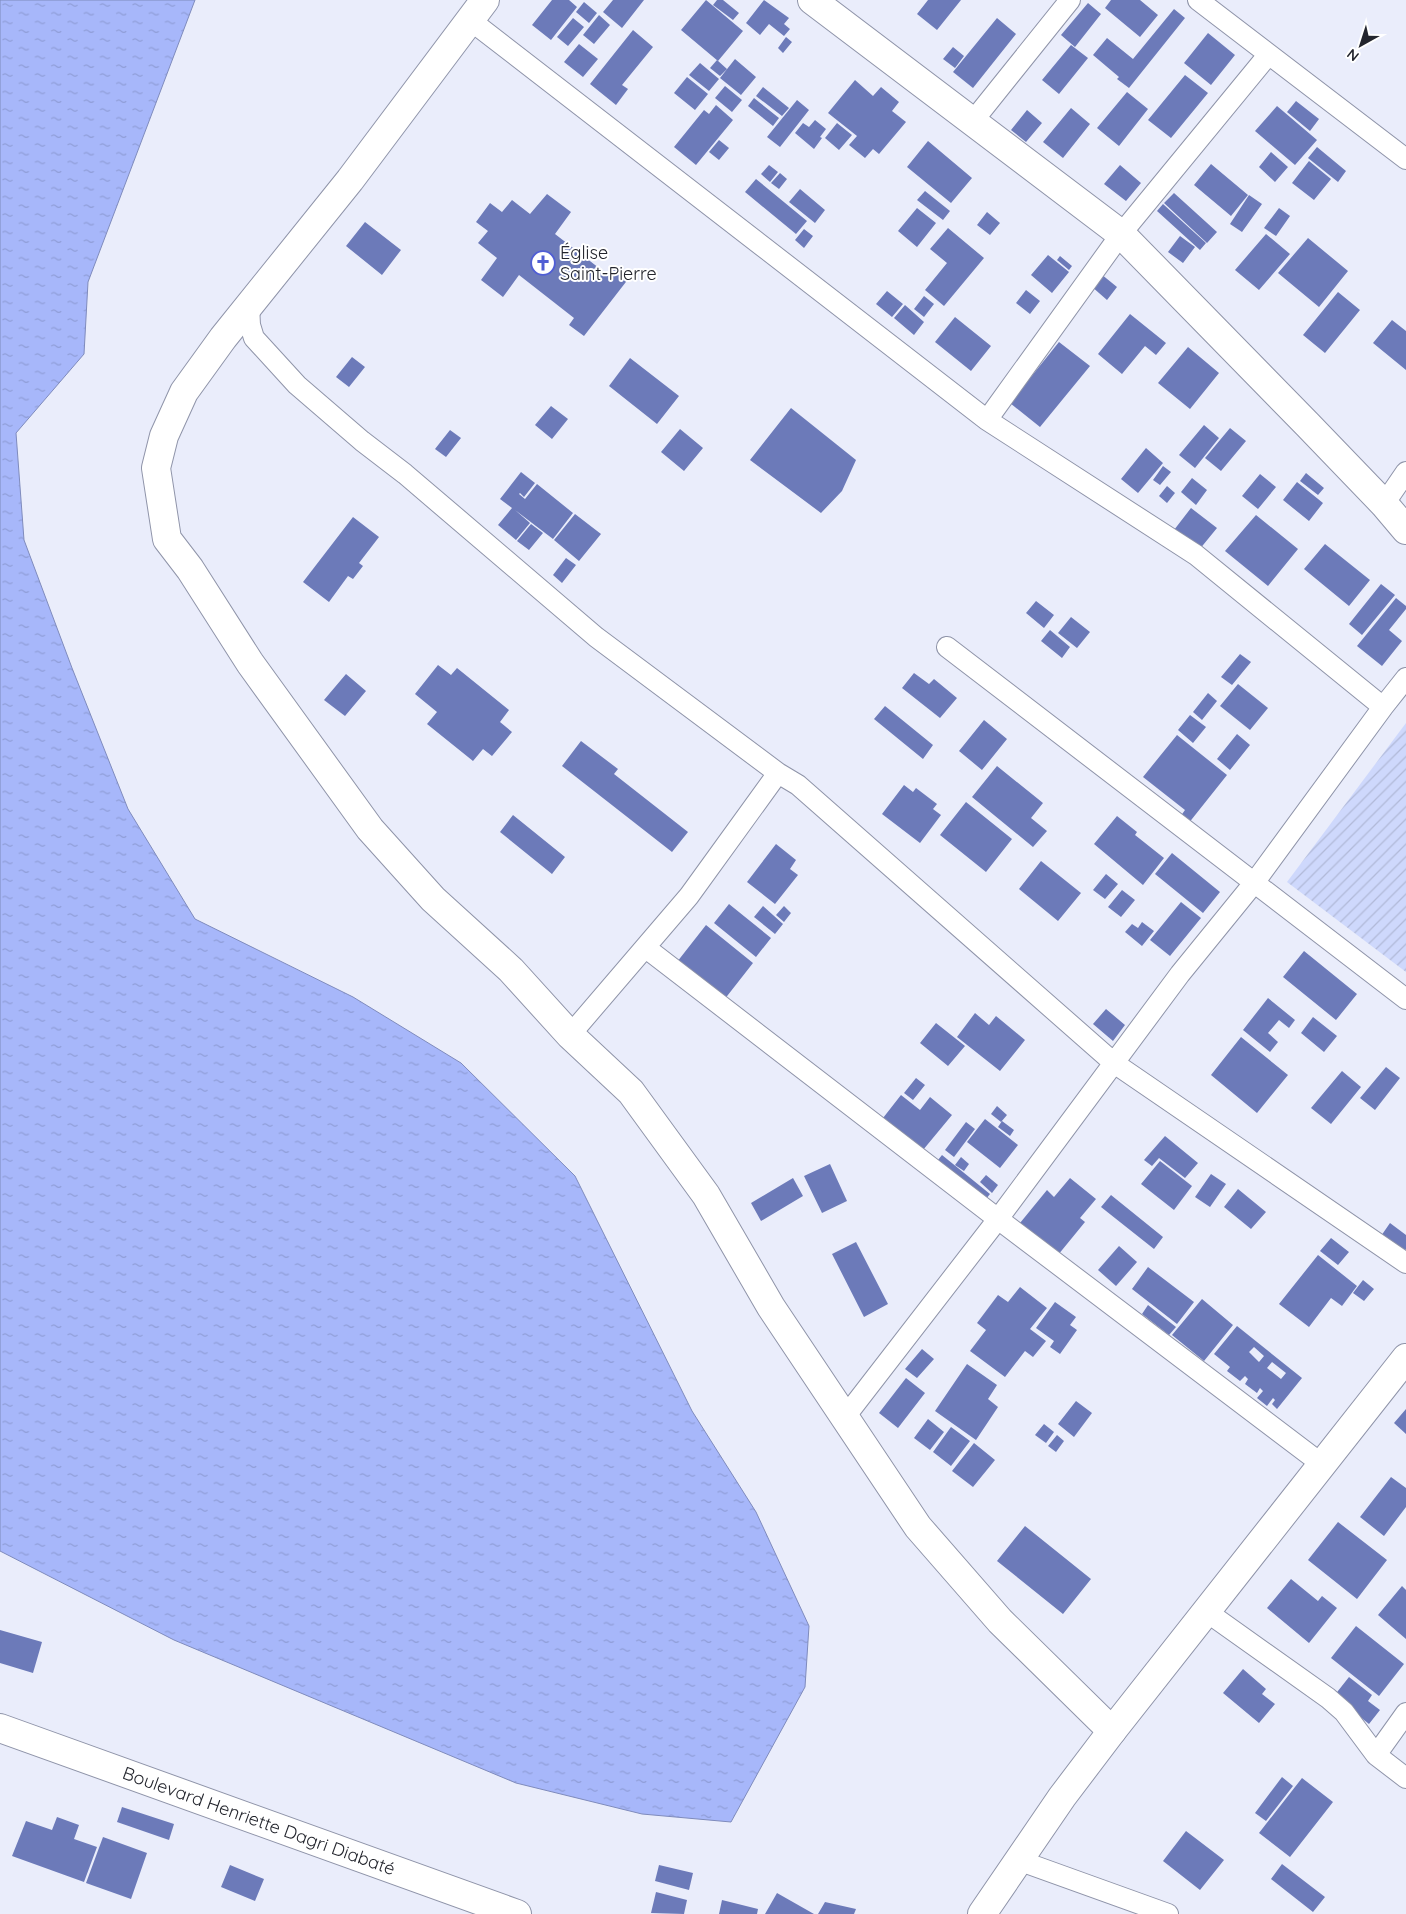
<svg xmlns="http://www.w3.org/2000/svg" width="1406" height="1914" font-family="Quicksand,sans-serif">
  <defs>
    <pattern id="garden-furrows" width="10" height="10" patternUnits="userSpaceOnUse" patternTransform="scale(1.25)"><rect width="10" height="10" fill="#ced8fc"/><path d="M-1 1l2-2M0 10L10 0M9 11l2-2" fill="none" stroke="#b1b9d8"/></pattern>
    <pattern id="water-ripples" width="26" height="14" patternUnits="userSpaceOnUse" patternTransform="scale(1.25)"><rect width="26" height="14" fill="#a7b7fa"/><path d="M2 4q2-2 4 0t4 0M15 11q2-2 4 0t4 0" fill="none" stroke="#8f9dd7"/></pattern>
  </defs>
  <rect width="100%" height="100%" fill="#eaedfb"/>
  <path fill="url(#garden-furrows)" d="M 1406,723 L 1406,972 L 1287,882 Z"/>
  <path fill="url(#water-ripples)" stroke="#7f8bbc" d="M 0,0 L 195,0 L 88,282 L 84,354 L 16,433 L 24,540 L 72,668 L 128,809 L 195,919 L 353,997 L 461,1063 L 575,1176 L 692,1411 L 756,1512 L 809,1626 L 805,1687 L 731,1822 L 642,1814 L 516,1783 L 174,1640 L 0,1551 Z"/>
  <path fill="#6c7ab9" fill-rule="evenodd" d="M 552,0 L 569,0 L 577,7 L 551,40 L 532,25 Z
    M 613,0 L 644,0 L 622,28 L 603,12 Z
    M 706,0 L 743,31 L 718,61 L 681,30 Z
    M 717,0 L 723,0 L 739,13 L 733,20 L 713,5 Z
    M 764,0 L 789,18 L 784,24 L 790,29 L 784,36 L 769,24 L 760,35 L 746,23 Z
    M 928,0 L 961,0 L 937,30 L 917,14 Z
    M 1111,0 L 1140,0 L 1158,15 L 1140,37 L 1105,8 Z
    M 584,2 L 597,13 L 589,23 L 576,12 Z
    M 1088,3 L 1101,14 L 1075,47 L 1061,35 Z
    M 1174,9 L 1185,18 L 1129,88 L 1117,79 L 1119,77 L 1093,55 L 1107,38 L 1133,59 Z
    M 599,15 L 610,25 L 594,44 L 583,35 Z
    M 573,18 L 584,27 L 568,46 L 557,37 Z
    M 997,18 L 1016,34 L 973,88 L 953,72 Z
    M 633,30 L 653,47 L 622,85 L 628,89 L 616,105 L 590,84 Z
    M 1208,33 L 1235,55 L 1211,85 L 1184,63 Z
    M 786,37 L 792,42 L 783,53 L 778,48 Z
    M 579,44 L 598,59 L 583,77 L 564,62 Z
    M 1071,45 L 1088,58 L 1059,94 L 1042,80 Z
    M 953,47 L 964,56 L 955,68 L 943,59 Z
    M 735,59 L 756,77 L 741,95 L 720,78 Z
    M 717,60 L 727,69 L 720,76 L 710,68 Z
    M 700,63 L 719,79 L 709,91 L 689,75 Z
    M 1185,75 L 1208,93 L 1171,138 L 1148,120 Z
    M 687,77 L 708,94 L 695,110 L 674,93 Z
    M 855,80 L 873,96 L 881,87 L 899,102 L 892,111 L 906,122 L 879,154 L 873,149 L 865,158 L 849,145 L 857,136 L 828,113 Z
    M 725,86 L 742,100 L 732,112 L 715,98 Z
    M 763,87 L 789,108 L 782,116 L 756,96 Z
    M 1127,92 L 1148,109 L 1119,146 L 1097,128 Z
    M 754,98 L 779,118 L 773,126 L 748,106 Z
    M 797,100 L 809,110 L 780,147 L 767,137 Z
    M 1296,101 L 1319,119 L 1310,131 L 1287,112 Z
    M 716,105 L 733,120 L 696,165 L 674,147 L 704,110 L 709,114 Z
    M 1277,106 L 1317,140 L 1295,165 L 1255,131 Z
    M 1071,108 L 1090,124 L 1063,158 L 1043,142 Z
    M 1027,110 L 1042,123 L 1026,142 L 1011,130 Z
    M 815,120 L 826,129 L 820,137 L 822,138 L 814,149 L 795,133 L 803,123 L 809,127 Z
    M 837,123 L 852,135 L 839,150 L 825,138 Z
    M 719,140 L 729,148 L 719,160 L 709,152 Z
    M 928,141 L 972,178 L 951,203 L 907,167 Z
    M 1317,147 L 1346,171 L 1338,182 L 1308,158 Z
    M 1271,152 L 1288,167 L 1275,182 L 1259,167 Z
    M 1309,161 L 1331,179 L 1314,200 L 1292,183 Z
    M 1211,164 L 1248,195 L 1231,216 L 1194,185 Z
    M 769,165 L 778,172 L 770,182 L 761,174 Z
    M 1120,165 L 1141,183 L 1126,201 L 1104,184 Z
    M 780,173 L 787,179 L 779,189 L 771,183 Z
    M 756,179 L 807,221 L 796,234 L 745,192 Z
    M 800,189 L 825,210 L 815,223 L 789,202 Z
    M 925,191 L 950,211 L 943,220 L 917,200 Z
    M 1174,193 L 1217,232 L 1207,243 L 1164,203 Z
    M 547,194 L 571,212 L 555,234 L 608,275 L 614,267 L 629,278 L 584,336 L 569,325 L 574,318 L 519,275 L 503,297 L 481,280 L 497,258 L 478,243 L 488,231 L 476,222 L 490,203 L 502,212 L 512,200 L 530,214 Z
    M 1249,195 L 1262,204 L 1242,232 L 1230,224 Z
    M 1163,204 L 1206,243 L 1200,250 L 1157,211 Z
    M 917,208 L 936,223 L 917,247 L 898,231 Z
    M 1279,208 L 1290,216 L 1276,236 L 1264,228 Z
    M 987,212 L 1000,223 L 990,235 L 977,225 Z
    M 365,222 L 401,250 L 382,275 L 346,246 Z
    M 948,228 L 984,258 L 944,306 L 925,290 L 947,263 L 930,249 Z
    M 804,229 L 813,236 L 804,248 L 795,240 Z
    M 1266,234 L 1290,254 L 1259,290 L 1235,270 Z
    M 1180,236 L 1195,247 L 1183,263 L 1168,252 Z
    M 1308,238 L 1348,271 L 1319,307 L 1278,273 Z
    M 1048,255 L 1069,272 L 1052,293 L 1031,275 Z
    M 1060,256 L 1072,266 L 1069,270 L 1057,260 Z
    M 1101,274 L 1117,287 L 1107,300 L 1091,286 Z
    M 1026,290 L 1040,301 L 1030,314 L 1016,303 Z
    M 887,291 L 903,304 L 892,317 L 876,304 Z
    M 1338,292 L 1360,310 L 1325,353 L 1303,335 Z
    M 924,296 L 934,304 L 924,317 L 914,309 Z
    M 905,305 L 924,322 L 914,335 L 894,318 Z
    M 1130,314 L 1166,343 L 1156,355 L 1145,346 L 1122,374 L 1098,354 Z
    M 955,317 L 991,346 L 971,371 L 935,342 Z
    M 1392,320 L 1406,331 L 1406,370 L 1373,343 Z
    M 1059,342 L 1090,366 L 1040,427 L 1010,403 Z
    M 1188,347 L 1219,373 L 1190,409 L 1158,383 Z
    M 352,357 L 365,367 L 349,387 L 336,377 Z
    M 630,358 L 679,396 L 657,424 L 609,386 Z
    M 551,406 L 568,419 L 552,439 L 535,425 Z
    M 791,408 L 856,460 L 842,491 L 821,513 L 750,460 Z
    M 1204,425 L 1219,438 L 1195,468 L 1179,455 Z
    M 1230,428 L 1246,441 L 1221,471 L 1205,458 Z
    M 680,429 L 703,448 L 684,471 L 661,452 Z
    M 450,430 L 461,438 L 446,457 L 435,449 Z
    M 1146,448 L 1163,463 L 1138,493 L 1121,479 Z
    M 1163,466 L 1171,472 L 1160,485 L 1153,480 Z
    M 521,472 L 535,483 L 524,497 L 520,493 L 519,494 L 525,499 L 537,484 L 573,513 L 553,539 L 515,510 L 530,523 L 516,540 L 498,525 L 512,508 L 500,499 Z
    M 1306,473 L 1324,488 L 1318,495 L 1300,481 Z
    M 1260,474 L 1276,487 L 1258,509 L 1242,496 Z
    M 1192,478 L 1207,490 L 1196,505 L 1181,492 Z
    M 1297,482 L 1323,503 L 1309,521 L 1283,500 Z
    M 1167,486 L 1175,493 L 1167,503 L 1159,496 Z
    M 1191,508 L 1217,528 L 1199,550 L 1174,530 Z
    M 575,514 L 601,534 L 579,561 L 554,540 Z
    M 1256,515 L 1298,549 L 1268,586 L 1225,551 Z
    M 353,517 L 379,537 L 359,563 L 363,566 L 353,579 L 348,576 L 329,602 L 303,582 Z
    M 531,524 L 543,533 L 529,550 L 517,541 Z
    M 1325,544 L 1370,580 L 1349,606 L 1304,569 Z
    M 566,558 L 576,565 L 562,583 L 553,575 Z
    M 1381,584 L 1395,595 L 1362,635 L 1349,624 Z
    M 1396,598 L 1406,606 L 1406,609 L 1389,630 L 1402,641 L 1382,666 L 1357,646 Z
    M 1036,601 L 1054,615 L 1044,628 L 1026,613 Z
    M 1071,617 L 1090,632 L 1077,648 L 1058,633 Z
    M 1050,630 L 1070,647 L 1062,658 L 1041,641 Z
    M 1240,654 L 1251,662 L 1232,685 L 1221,677 Z
    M 438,665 L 451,675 L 457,668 L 509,710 L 500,722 L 512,732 L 492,756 L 483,749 L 473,761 L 427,724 L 437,712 L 415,694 Z
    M 914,673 L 929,684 L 934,679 L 957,698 L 940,718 L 902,688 Z
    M 346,674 L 366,691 L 345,716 L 324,700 Z
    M 1238,684 L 1268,708 L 1250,730 L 1220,706 Z
    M 1208,693 L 1217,701 L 1202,720 L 1193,712 Z
    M 885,706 L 933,745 L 923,759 L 874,719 Z
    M 1190,715 L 1206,727 L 1193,743 L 1178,730 Z
    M 984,720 L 1007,739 L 982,770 L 959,751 Z
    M 1237,734 L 1250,745 L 1230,770 L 1217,759 Z
    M 1177,735 L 1227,775 L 1188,824 L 1180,817 L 1185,810 L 1143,777 Z
    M 581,741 L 618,769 L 614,774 L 688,832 L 672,852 L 562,766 Z
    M 997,766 L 1043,803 L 1031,818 L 1047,831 L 1033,847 L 972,797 Z
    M 904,785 L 913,792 L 916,788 L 937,804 L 933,809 L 941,815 L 920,843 L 882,814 Z
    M 966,802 L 1012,839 L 986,872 L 940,835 Z
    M 513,815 L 565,857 L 552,874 L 500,832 Z
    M 1117,816 L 1137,832 L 1135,835 L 1164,858 L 1143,885 L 1094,844 Z
    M 776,844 L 796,860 L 790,869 L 798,875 L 775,904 L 747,882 Z
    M 1172,853 L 1220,892 L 1203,913 L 1155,874 Z
    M 1041,861 L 1081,893 L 1058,921 L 1019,889 Z
    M 1106,874 L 1118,884 L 1105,899 L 1093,890 Z
    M 1122,890 L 1135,900 L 1121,917 L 1108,907 Z
    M 1181,902 L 1201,918 L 1170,956 L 1150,940 Z
    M 729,904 L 771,938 L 756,957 L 714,923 Z
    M 763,906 L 783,924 L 775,934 L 754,917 Z
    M 784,906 L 791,913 L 784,922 L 776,915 Z
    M 1142,922 L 1154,931 L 1142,946 L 1125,932 L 1132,924 L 1138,928 Z
    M 706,925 L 753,963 L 724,1000 L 677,962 Z
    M 1304,951 L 1357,994 L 1336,1020 L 1283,977 Z
    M 1268,998 L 1295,1020 L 1289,1028 L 1279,1020 L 1268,1033 L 1278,1042 L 1270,1052 L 1243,1030 Z
    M 1106,1009 L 1125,1025 L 1113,1041 L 1093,1024 Z
    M 975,1013 L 989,1025 L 996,1016 L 1025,1040 L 1000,1071 L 957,1037 Z
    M 1313,1017 L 1337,1036 L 1324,1052 L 1301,1033 Z
    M 936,1023 L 965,1046 L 948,1066 L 920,1043 Z
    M 1241,1037 L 1288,1075 L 1257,1113 L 1211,1075 Z
    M 1386,1067 L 1400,1078 L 1375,1110 L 1360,1098 Z
    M 1342,1071 L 1361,1087 L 1331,1124 L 1311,1108 Z
    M 916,1078 L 925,1085 L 913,1100 L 904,1093 Z
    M 901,1095 L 920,1110 L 930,1097 L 952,1115 L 923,1150 L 883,1118 Z
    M 997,1106 L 1007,1115 L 1001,1122 L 991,1114 Z
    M 985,1119 L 1018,1145 L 1000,1168 L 967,1142 Z
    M 1002,1121 L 1014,1130 L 1010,1136 L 998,1127 Z
    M 966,1122 L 975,1129 L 954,1157 L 945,1150 Z
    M 1165,1136 L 1198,1163 L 1185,1178 L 1159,1158 L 1152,1166 L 1144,1160 Z
    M 942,1155 L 990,1194 L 982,1204 L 934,1165 Z
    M 961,1157 L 969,1164 L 964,1171 L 955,1165 Z
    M 1160,1161 L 1192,1186 L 1174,1210 L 1141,1184 Z
    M 830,1164 L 847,1201 L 822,1213 L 804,1176 Z
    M 1211,1174 L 1226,1184 L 1210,1207 L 1195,1197 Z
    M 986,1175 L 998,1185 L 992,1193 L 980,1182 Z
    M 793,1178 L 803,1196 L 761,1221 L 751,1203 Z
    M 1070,1178 L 1096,1199 L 1080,1218 L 1085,1222 L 1058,1255 L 1020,1223 L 1047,1190 L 1054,1197 Z
    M 1238,1189 L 1266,1212 L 1251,1229 L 1224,1207 Z
    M 1111,1195 L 1163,1237 L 1154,1249 L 1101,1207 Z
    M 1390,1223 L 1406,1235 L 1406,1249 L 1403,1253 L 1381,1236 Z
    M 1331,1238 L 1349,1252 L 1338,1265 L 1320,1251 Z
    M 856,1242 L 888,1304 L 864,1317 L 832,1254 Z
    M 1119,1246 L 1137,1262 L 1116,1286 L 1098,1270 Z
    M 1318,1255 L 1357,1286 L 1342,1306 L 1331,1298 L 1309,1327 L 1279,1304 Z
    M 1148,1267 L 1194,1302 L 1177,1324 L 1132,1289 Z
    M 1363,1280 L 1374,1289 L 1364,1301 L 1353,1293 Z
    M 1020,1287 L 1047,1308 L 1030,1329 L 1046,1341 L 1033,1357 L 1025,1351 L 1005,1377 L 970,1351 L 986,1330 L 977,1323 L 998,1295 L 1008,1302 Z
    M 1202,1299 L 1233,1325 L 1204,1361 L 1172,1335 Z
    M 1055,1302 L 1076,1317 L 1070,1325 L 1077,1330 L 1060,1354 L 1050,1347 L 1054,1341 L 1036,1328 Z
    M 1148,1305 L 1176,1327 L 1169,1335 L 1142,1314 Z
    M 1237,1326 L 1302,1378 L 1277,1409 L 1272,1404 L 1275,1400 L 1273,1398 L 1267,1406 L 1257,1398 L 1263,1391 L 1260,1388 L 1257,1393 L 1245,1384 L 1248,1379 L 1245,1376 L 1240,1381 L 1227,1371 L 1230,1367 L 1214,1354 ZM 1254,1347 L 1264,1356 L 1259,1362 L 1249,1352 ZM 1272,1362 L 1286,1373 L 1281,1379 L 1267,1368 Z
    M 922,1349 L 934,1359 L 917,1378 L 905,1369 Z
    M 967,1364 L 997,1385 L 988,1399 L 998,1407 L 976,1440 L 935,1411 Z
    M 906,1378 L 925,1393 L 898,1428 L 879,1413 Z
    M 1076,1401 L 1092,1413 L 1074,1437 L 1058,1424 Z
    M 1406,1409 L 1406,1434 L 1394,1423 Z
    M 928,1419 L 944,1432 L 930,1450 L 914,1438 Z
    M 1044,1424 L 1054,1432 L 1046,1443 L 1035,1435 Z
    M 951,1427 L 970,1441 L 951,1466 L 933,1452 Z
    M 1057,1435 L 1064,1441 L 1056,1452 L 1048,1446 Z
    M 974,1443 L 995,1460 L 973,1487 L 952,1471 Z
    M 1391,1477 L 1406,1488 L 1406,1507 L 1384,1536 L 1360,1517 Z
    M 1338,1522 L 1387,1560 L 1357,1599 L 1308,1560 Z
    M 1025,1526 L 1091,1579 L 1063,1614 L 997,1561 Z
    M 1291,1579 L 1318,1601 L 1322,1596 L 1337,1608 L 1309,1643 L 1267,1608 Z
    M 1402,1586 L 1406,1590 L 1406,1639 L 1378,1615 Z
    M 1356,1626 L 1404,1664 L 1379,1696 L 1331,1658 Z
    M 0,1630 L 42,1642 L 33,1673 L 0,1663 Z
    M 1243,1669 L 1266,1689 L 1262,1694 L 1275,1704 L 1259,1723 L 1223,1693 Z
    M 1349,1677 L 1372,1695 L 1368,1701 L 1380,1710 L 1369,1724 L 1334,1696 Z
    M 1282,1777 L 1293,1786 L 1266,1821 L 1255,1813 Z
    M 1302,1778 L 1333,1802 L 1290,1857 L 1259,1833 Z
    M 122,1807 L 174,1824 L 169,1840 L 117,1822 Z
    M 57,1817 L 79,1825 L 74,1839 L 97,1847 L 84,1882 L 12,1856 L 26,1821 L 52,1830 Z
    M 1186,1831 L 1224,1860 L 1200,1890 L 1163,1861 Z
    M 103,1837 L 147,1853 L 131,1899 L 86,1883 Z
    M 1282,1864 L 1325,1897 L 1313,1912 L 1271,1879 Z
    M 230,1865 L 264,1879 L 255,1901 L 221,1887 Z
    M 659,1865 L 693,1873 L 689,1890 L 655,1881 Z
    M 656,1892 L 687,1900 L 684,1914 L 651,1913 Z
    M 777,1893 L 814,1914 L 765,1914 Z
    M 722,1900 L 758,1909 L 757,1914 L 719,1914 Z
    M 825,1902 L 856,1909 L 854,1914 L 818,1914 Z"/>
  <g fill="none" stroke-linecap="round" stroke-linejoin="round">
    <g stroke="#8f94a9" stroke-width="22">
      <path id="street" d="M 1198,0 L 1406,159
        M 470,20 L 987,420 L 1196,555 L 1383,707
        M 973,121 L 1070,0
        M 249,305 L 250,325 L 254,338 L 297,385 L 362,441 L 405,474 L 596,637 L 778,773 L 798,785 L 1114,1063 L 1406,1263
        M 987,420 L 1121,234 L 1268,55
        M 1384,504 L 1406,472
        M 947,647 L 1406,999
        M 646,948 L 998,1219 L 1323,1465
        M 570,1035 L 689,896 L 778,773
        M 845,1417 L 998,1219 L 1180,974 L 1254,883 L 1383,707 L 1406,678
        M 1207,1612 L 1328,1698 L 1344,1712 L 1376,1755 L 1406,1713
        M 1376,1755 L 1406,1778
        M 1018,1860 L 1168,1914"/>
    </g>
    <g stroke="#8f94a9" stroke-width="30">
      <g id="secondary">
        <path d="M 485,0 L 350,180 L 223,338 L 184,392 L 164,436 L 156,468 L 167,539 L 190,569 L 250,663 L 370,829 L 433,899 L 511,970 L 570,1035 L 631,1092 L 706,1195 L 771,1307 L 918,1527 L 1000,1621 L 1112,1731"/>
        <path d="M 812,0 L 1121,234 L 1307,424 L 1384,504 L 1406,530"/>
        <path id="s1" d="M 0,1728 L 517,1914"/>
        <path d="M 982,1914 L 1062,1797 L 1112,1731 L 1406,1358"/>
      </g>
    </g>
    <use href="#street" stroke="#fff" stroke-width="20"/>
    <use href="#secondary" stroke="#fff" stroke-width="28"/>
  </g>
  <defs>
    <g id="church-ring" transform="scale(1.25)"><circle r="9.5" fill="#fff" stroke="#505ed4" stroke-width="1.5"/><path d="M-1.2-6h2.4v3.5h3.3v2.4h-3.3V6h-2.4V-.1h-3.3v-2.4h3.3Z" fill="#505ed4"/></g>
  </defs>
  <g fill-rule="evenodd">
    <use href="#church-ring" x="543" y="263"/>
  </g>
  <g text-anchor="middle" stroke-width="4" stroke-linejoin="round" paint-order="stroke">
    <g font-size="18" fill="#23252d" stroke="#fff" text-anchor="start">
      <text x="560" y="259">Église<tspan x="560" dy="21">Saint-Pierre</tspan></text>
    </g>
    <g font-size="18" fill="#23252d" stroke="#fff">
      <text dy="6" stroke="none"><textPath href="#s1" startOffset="275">Boulevard Henriette Dagri Diabaté</textPath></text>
    </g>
  </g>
  <g transform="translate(1361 45) rotate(219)" stroke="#ffffff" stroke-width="4" paint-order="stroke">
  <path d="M0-4L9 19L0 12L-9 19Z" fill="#23252d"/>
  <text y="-8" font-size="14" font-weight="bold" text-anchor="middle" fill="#23252d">N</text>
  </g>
</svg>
